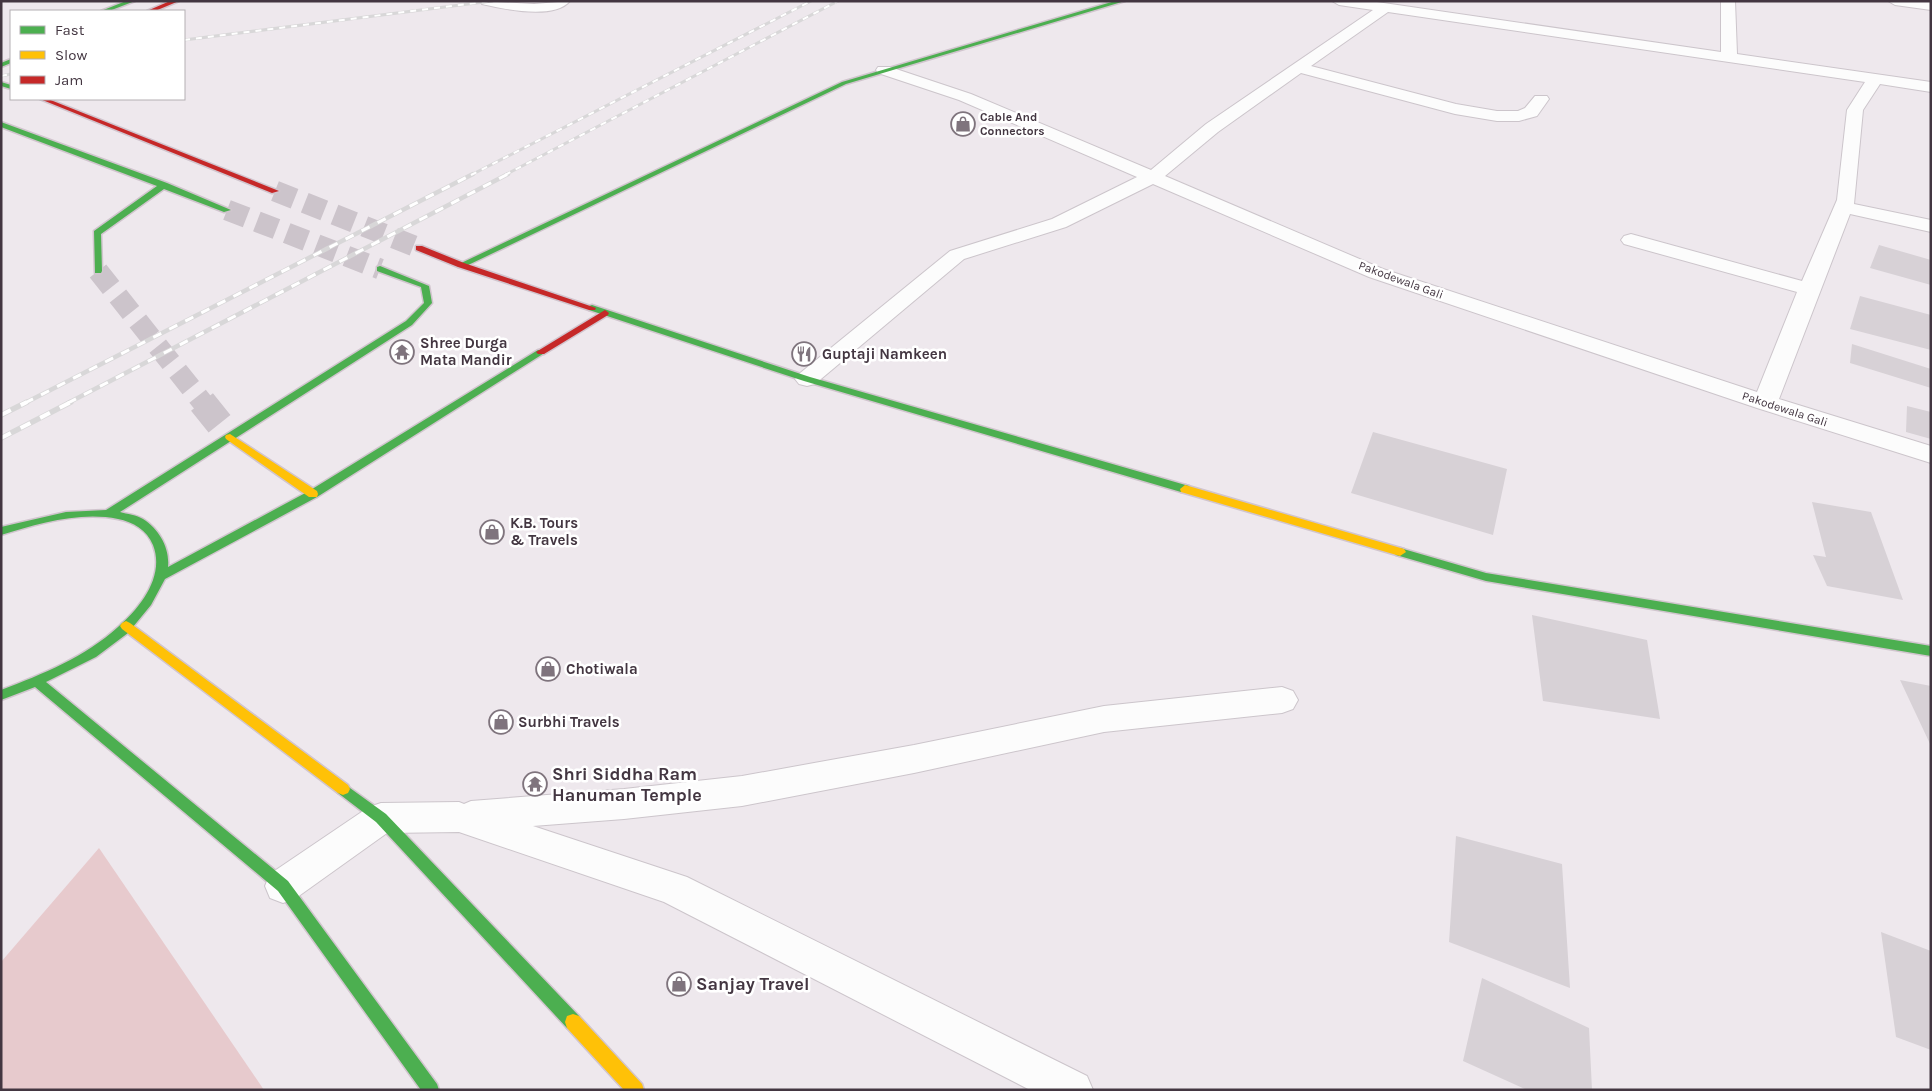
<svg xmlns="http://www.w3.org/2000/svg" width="1932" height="1091" font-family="Karla,sans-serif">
  <rect width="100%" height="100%" fill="#eee8ed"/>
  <path fill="#e7cacd" d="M 99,848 L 264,1090 L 1,1090 L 1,962 Z"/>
  <path fill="#d7d1d6" d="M 1879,245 L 1931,260 L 1931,285 L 1870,268 Z
    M 1860,296 L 1931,315 L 1931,350 L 1850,329 Z
    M 1852,344 L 1931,369 L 1931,388 L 1850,363 Z
    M 1907,406 L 1931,412 L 1931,439 L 1906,432 Z
    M 1373,432 L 1507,469 L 1493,535 L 1351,493 Z
    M 1812,502 L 1871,512 L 1903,600 L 1827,586 L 1813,555 L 1826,557 Z
    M 1532,615 L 1647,640 L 1660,719 L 1543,701 Z
    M 1900,680 L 1931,686 L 1931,746 Z
    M 1456,836 L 1562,864 L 1570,988 L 1449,942 Z
    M 1881,932 L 1931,951 L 1931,1050 L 1896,1037 Z
    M 1482,978 L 1589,1028 L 1592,1090 L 1527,1090 L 1463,1061 Z"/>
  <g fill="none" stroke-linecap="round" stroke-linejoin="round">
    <path stroke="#ccc4cb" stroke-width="21" stroke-dasharray="21 11" stroke-linecap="butt" d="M 275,191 L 419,248
      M 227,210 L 380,269
      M 98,271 L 203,403"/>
    <path stroke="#ccc4cb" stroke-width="28" stroke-dasharray="28 14" stroke-linecap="butt" d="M 202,402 L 230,437"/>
    <g stroke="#ccc5cb" stroke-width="2">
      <path id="street" d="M 480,1 L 534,4 L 570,1 C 554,20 503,9 482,4 Z
        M 1332,1 L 1370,1 L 1721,52 L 1721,1 L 1735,1 L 1737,54 L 1931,82 L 1931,92 L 1880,84 L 1863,110 L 1854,204 L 1931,220 L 1931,232 L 1850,214 L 1779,399 L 1931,446 L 1931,463 L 1757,408 L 1369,277 L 1153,184 L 1066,227 L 964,259 L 815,384 L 807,386 L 799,384 L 795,379 L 799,374 L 950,251 L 1052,219 L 1137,177 L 959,100 L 878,73 L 876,70 L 878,67 L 890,67 L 971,94 L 1151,170 L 1206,124 L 1373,10 L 1339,5 ZM 1388,12 L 1865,82 L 1847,110 L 1837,200 L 1802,281 L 1631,234 L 1624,236 L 1621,240 L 1624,244 L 1797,292 L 1757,392 L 1383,269 L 1165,176 L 1218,132 L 1301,73 L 1455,114 L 1497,121 L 1519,121 L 1537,116 L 1549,99 L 1547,96 L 1535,96 L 1525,108 L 1518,111 L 1497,111 L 1456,104 L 1311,66 Z
        M 1888,1 L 1931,2 L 1931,10 L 1895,5 Z
        M 1282,687 L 1293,691 L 1298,700 L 1293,709 L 1282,713 L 1104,732 L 914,773 L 742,806 L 624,819 L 533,826 L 687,877 L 1087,1076 L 1093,1090 L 1030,1090 L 664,902 L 459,832 L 387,833 L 296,898 L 283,903 L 270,898 L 265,886 L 270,874 L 369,807 L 381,803 L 459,802 L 464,804 L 471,801 L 624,789 L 742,776 L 914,745 L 1104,706 Z"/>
    </g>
    <g stroke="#d1c5ce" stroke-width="3">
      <path id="fast" d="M 126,1 L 135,1 L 109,11 L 101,11 Z
        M 1115,1 L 1125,1 L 846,84 L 464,267 L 458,267 L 457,265 L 842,82 Z
        M 11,59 L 11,63 L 1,67 L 1,63 Z
        M 1,82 L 11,85 L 11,89 L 1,86 Z
        M 1,122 L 167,183 L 231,210 L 224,212 L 164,189 L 101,234 L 102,271 L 101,273 L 95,273 L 94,231 L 157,186 L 1,127 Z
        M 380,266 L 429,286 L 432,303 L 412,325 L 120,512 C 127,514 137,515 143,519 C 159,529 170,548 168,567 L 309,491 L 538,350 L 544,350 L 546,352 L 317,497 L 165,579 L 151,605 L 128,633 L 96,657 L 46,682 L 288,881 L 437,1084 L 439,1090 L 421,1090 L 278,891 L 35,687 L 1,700 L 1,690 C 43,674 85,657 118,627 C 141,607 165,576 153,545 C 147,530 133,522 118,519 C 80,511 37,524 1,535 L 1,527 L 66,512 L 106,510 L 406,321 L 424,303 L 421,287 L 377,271 L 377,267 Z
        M 592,305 L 810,377 L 1189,486 L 1190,489 L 1189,492 L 1181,492 L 804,381 L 589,310 L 589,306 Z
        M 1400,548 L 1486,573 L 1931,646 L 1931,656 L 1486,581 L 1396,555 L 1394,552 L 1396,549 Z
        M 343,783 L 386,814 L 579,1016 L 581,1022 L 579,1028 L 573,1030 L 567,1028 L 376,822 L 338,793 L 336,789 L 338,785 Z"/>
    </g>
    <g stroke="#d1c5ce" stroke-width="3">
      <path id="slow" d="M 230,434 L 317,491 L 318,494 L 317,497 L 309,497 L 226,439 L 225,437 L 226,435 Z
        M 1185,485 L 1404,549 L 1406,552 L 1400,556 L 1181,492 L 1180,489 Z
        M 126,621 L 130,623 L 348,785 L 350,789 L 348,793 L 343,795 L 338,793 L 122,629 L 120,626 L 122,623 Z
        M 573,1014 L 579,1016 L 642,1084 L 644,1090 L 624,1090 L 567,1028 L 565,1022 L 567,1016 Z"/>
    </g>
    <g stroke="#d1c5ce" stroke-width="3">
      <path id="jam" d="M 170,1 L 179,1 L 155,11 L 147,11 Z
        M 40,99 L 48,99 L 279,191 L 272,193 Z
        M 416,246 L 422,246 L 464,263 L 596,308 L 595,310 L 589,310 L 458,267 L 416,250 Z
        M 605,310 L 609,313 L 608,315 L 544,354 L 538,354 L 536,352 Z"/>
    </g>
    <use href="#street" fill="#fcfcfc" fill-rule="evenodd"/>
    <use href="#fast" fill="#4caf50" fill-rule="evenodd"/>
    <use href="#slow" fill="#ffc107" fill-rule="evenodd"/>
    <use href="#jam" fill="#c62828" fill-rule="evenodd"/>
    <g stroke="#d8d7d8" stroke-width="3">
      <path id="rail-far2" d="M 184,40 L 492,1
        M 1,76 L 11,74
        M 471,175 L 811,1
        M 505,175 L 838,1"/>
    </g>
    <g stroke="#d8d7d8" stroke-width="4.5">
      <path id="rail-far1" d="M 25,403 L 473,174
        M 68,403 L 508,174"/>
    </g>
    <g stroke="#d8d7d8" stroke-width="5.5">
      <path id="rail" d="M 1,415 L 27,402
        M 1,438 L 71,402"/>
    </g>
    <use href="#rail-far2" stroke="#fff" stroke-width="2" stroke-dasharray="6" stroke-linecap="butt"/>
    <use href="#rail-far1" stroke="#fff" stroke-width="3" stroke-dasharray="9" stroke-linecap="butt"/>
    <use href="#rail" stroke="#fff" stroke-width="4" stroke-dasharray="11" stroke-linecap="butt"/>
  </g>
  <defs>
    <g id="shop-ring" transform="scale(1.25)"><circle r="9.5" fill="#fff" stroke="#7f747d" stroke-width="1.5"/><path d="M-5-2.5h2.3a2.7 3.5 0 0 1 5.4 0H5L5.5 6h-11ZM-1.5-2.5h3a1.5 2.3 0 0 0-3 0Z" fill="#7f747d"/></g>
    <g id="temple-ring" transform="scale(1.25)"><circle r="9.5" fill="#fff" stroke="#7f747d" stroke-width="1.5"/><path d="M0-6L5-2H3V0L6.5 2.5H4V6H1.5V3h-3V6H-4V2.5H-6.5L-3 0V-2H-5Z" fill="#7f747d"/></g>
    <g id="restaurant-ring" transform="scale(1.25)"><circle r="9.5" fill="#fff" stroke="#7f747d" stroke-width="1.5"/><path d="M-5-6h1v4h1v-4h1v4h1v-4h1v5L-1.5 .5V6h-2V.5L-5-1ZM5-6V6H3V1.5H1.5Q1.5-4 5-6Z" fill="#7f747d"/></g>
  </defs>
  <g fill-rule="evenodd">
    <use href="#shop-ring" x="963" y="124"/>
    <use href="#temple-ring" x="402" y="352"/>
    <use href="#restaurant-ring" x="804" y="354"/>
    <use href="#shop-ring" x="492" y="532"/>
    <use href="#shop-ring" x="548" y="669"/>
    <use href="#shop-ring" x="501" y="722"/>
    <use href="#temple-ring" x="535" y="784"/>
    <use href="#shop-ring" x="679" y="984"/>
  </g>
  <g text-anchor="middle" stroke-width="5" stroke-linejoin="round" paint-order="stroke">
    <g font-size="12" font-weight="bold" fill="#433641" stroke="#fff" text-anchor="start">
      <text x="980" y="121">Cable And<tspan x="980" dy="14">Connectors</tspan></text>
    </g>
    <g font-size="12" fill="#433641" stroke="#fff">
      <text transform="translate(1401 280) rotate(20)" y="4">Pakodewala Gali</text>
      <text transform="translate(1785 409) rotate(18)" y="4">Pakodewala Gali</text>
    </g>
    <g font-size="15" font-weight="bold" fill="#433641" stroke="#fff" text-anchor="start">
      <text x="420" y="348">Shree Durga<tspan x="420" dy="17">Mata Mandir</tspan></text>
      <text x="822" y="359">Guptaji Namkeen</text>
      <text x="510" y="528">K.B. Tours<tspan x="510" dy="17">&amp; Travels</tspan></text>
      <text x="566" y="674">Chotiwala</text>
      <text x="518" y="727">Surbhi Travels</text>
    </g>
    <g font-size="18" font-weight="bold" fill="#433641" stroke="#fff" text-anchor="start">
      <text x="552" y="780">Shri Siddha Ram<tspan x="552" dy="21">Hanuman Temple</tspan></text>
      <text x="696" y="990">Sanjay Travel</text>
    </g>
  </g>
  <rect width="1932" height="1091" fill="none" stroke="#433641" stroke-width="5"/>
  <rect x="10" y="10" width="175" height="90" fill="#ffffff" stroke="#b4afb3"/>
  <rect x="20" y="26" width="25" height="8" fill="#4caf50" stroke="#b4afb3"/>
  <text x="55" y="35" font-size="15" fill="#433641">Fast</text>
  <rect x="20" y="51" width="25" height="8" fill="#ffc107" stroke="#b4afb3"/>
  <text x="55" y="60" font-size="15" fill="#433641">Slow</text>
  <rect x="20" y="76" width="25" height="8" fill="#c62828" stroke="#b4afb3"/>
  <text x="55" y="85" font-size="15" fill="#433641">Jam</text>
</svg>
